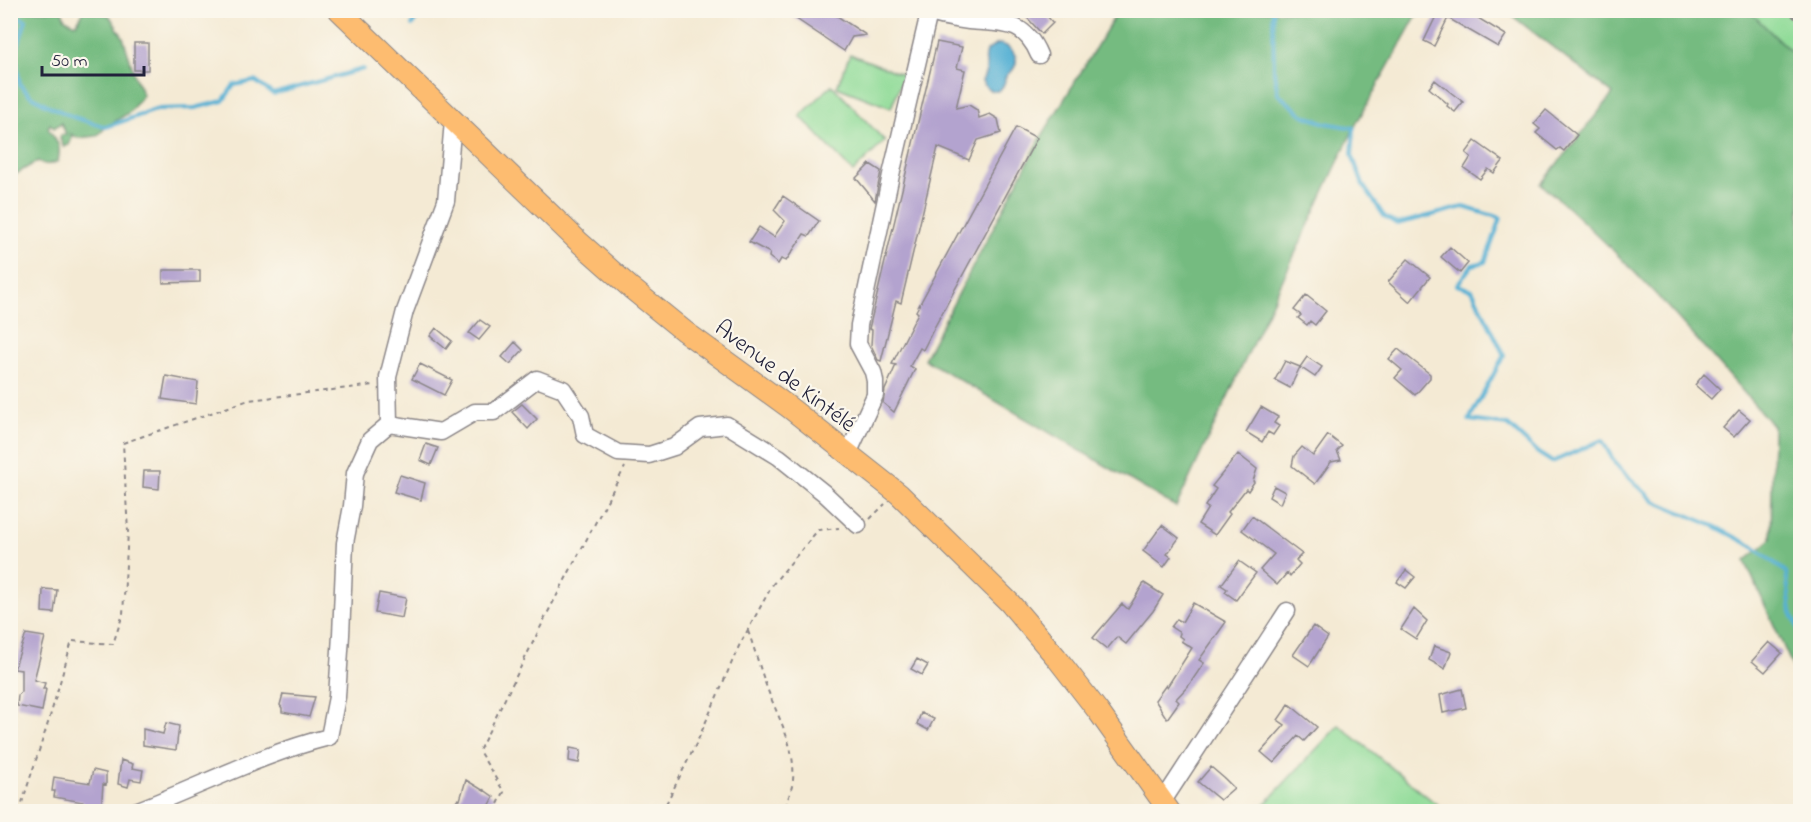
<svg xmlns="http://www.w3.org/2000/svg" width="1811" height="822" font-family="'Indie Flower',sans-serif">
  <rect width="100%" height="100%" fill="#fbf7ec"/>
  <filter id="ink" filterUnits="userSpaceOnUse"><feTurbulence type="fractalNoise" baseFrequency=".0167" numOctaves="2"/><feDisplacementMap in="SourceGraphic" scale="12" xChannelSelector="R" yChannelSelector="G"/><feConvolveMatrix kernelMatrix="1 2 1 2 8 2 1 2 1" color-interpolation-filters="sRGB"/></filter>
  <filter id="wash" filterUnits="userSpaceOnUse"><feTurbulence type="fractalNoise" baseFrequency=".008" numOctaves="4" result="noise"/><feDisplacementMap in="SourceGraphic" scale="24" xChannelSelector="R" yChannelSelector="G"/><feGaussianBlur stdDeviation="1.35" result="paint"/><feColorMatrix in="noise" values="0 0 0 0 0 0 0 0 0 0 0 0 0 0 0 0 0 1.4 0 .05"/><feComposite in="paint" operator="in"/></filter>
  <g filter="url(#wash)">
    <rect width="100%" height="100%" fill="#f4ead4"/>
    <path fill="#90db98" stroke="#597e6a" stroke-width="1.5" d="M 1749,11 L 1800,11 L 1800,45 L 1792,53 Z
      M 850,54 L 904,75 L 891,108 L 837,87 Z
      M 832,85 L 885,141 L 853,172 L 800,116 Z
      M 1339,725 L 1445,811 L 1258,811 Z"/>
    <path fill="#74bb80" stroke="#4b6e5e" stroke-width="1.5" d="M 11,10 L 62,11 L 65,19 L 76,24 L 84,11 L 109,15 L 123,37 L 135,77 L 143,95 L 130,112 L 106,127 L 97,136 L 78,138 L 71,134 L 72,138 L 69,145 L 64,147 L 60,139 L 61,135 L 66,134 L 61,123 L 54,128 L 50,124 L 48,128 C 56,142 62,143 58,161 C 50,165 45,166 38,161 L 11,177 Z
      M 1118,11 L 1419,11 L 1354,128 L 1176,507 L 924,359 L 1040,139 Z
      M 1506,11 L 1749,11 L 1792,53 L 1800,45 L 1800,683 L 1745,561 L 1771,539 L 1773,426 C 1699,341 1626,256 1541,184 L 1613,94 Z"/>
    <path fill="#57b1d4" stroke="#3c6a88" stroke-width="1.5" d="M 998,44 C 1009,44 1021,56 1014,68 C 1011,73 1011,70 1007,75 C 1002,81 1007,77 1004,84 C 998,97 986,90 982,81 C 983,78 985,75 986,71 C 989,57 976,55 998,44 Z"/>
    <g fill="none" stroke-linecap="round" stroke-linejoin="round">
      <path stroke="#57b1d4" stroke-width="4" d="M 1273,10 L 1274,72 L 1278,94 L 1303,115 L 1325,123 L 1354,128 L 1352,155 L 1363,185 L 1384,216 L 1397,224 L 1463,207 L 1501,218 L 1485,262 L 1472,265 L 1457,285 L 1472,290 L 1504,355 L 1469,420 L 1508,425 L 1538,453 L 1552,462 L 1602,440 L 1616,465 L 1654,501 L 1714,526 L 1754,547 L 1786,572 L 1791,612 L 1800,633
        M 10,14 L 26,20 L 15,55 L 20,85 L 30,95 L 47,105 L 73,117 L 106,127 L 158,109 L 195,108 L 223,101 L 234,85 L 255,81 L 273,94 L 363,69
        M 412,25 L 423,10"/>
    </g>
    <g id="blocks">
      <path fill="#b3a3cf" d="M 783,10 L 828,10 L 866,35 L 852,37 L 844,51 Z
        M 1020,10 L 1042,10 L 1053,23 L 1042,34 Z
        M 1436,10 L 1465,10 L 1506,35 L 1498,47 L 1448,18 L 1434,46 L 1424,41 L 1438,12 Z
        M 937,42 L 962,47 L 957,68 L 965,70 L 956,108 L 969,105 L 977,110 L 979,118 L 990,114 L 998,119 L 1001,133 L 978,140 L 969,160 L 938,147 L 901,303 L 896,301 L 881,361 L 878,360 L 871,345 L 872,330 L 869,329 Z
        M 134,43 L 148,43 L 148,70 L 134,70 Z
        M 1435,80 L 1463,102 L 1455,112 L 1447,106 L 1448,104 L 1429,88 Z
        M 1546,110 L 1577,135 L 1564,151 L 1560,148 L 1557,150 L 1536,133 L 1540,129 L 1534,124 Z
        M 1016,127 L 1037,138 L 934,328 L 923,350 L 920,348 L 910,366 L 915,369 L 894,412 L 883,403 L 885,390 L 896,365 L 892,364 L 918,313 L 916,311 Z
        M 1475,141 L 1503,161 L 1494,173 L 1488,169 L 1480,179 L 1464,168 L 1471,157 L 1466,153 Z
        M 870,164 L 881,171 L 875,201 L 856,178 Z
        M 783,196 L 819,221 L 809,236 L 804,234 L 786,261 L 781,259 L 778,264 L 769,257 L 770,253 L 749,242 L 759,227 L 774,237 L 785,221 L 774,210 Z
        M 1450,247 L 1468,263 L 1460,273 L 1441,257 Z
        M 1408,259 L 1430,277 L 1410,302 L 1388,282 Z
        M 163,270 L 200,270 L 200,282 L 163,283 Z
        M 1306,295 L 1326,311 L 1315,325 L 1310,321 L 1307,325 L 1298,318 L 1301,315 L 1294,310 Z
        M 480,320 L 490,327 L 479,340 L 469,333 Z
        M 436,328 L 452,341 L 446,349 L 430,336 Z
        M 515,342 L 523,350 L 510,364 L 502,357 Z
        M 1398,349 L 1430,374 L 1430,378 L 1415,395 L 1395,378 L 1402,370 L 1389,359 Z
        M 1307,357 L 1322,367 L 1315,377 L 1300,367 Z
        M 1285,361 L 1300,367 L 1290,388 L 1275,380 Z
        M 420,364 L 452,380 L 444,395 L 412,379 Z
        M 1704,374 L 1720,389 L 1711,399 L 1695,385 Z
        M 166,376 L 198,382 L 196,404 L 162,399 Z
        M 522,404 L 537,419 L 528,429 L 512,412 Z
        M 1261,407 L 1278,417 L 1274,423 L 1279,426 L 1273,435 L 1268,432 L 1262,442 L 1246,432 Z
        M 1739,410 L 1750,419 L 1734,437 L 1723,428 Z
        M 1328,435 L 1342,446 L 1337,451 L 1341,460 L 1331,462 L 1315,484 L 1292,466 L 1294,456 L 1302,447 L 1313,456 Z
        M 426,444 L 438,448 L 431,465 L 420,460 Z
        M 1238,454 L 1257,469 L 1253,481 L 1254,482 L 1248,491 L 1246,489 L 1228,512 L 1230,514 L 1215,535 L 1198,524 L 1208,508 L 1205,506 L 1216,489 L 1212,486 Z
        M 144,471 L 160,471 L 159,489 L 143,487 Z
        M 400,475 L 425,483 L 421,500 L 394,492 Z
        M 1274,486 L 1285,492 L 1280,504 L 1269,497 Z
        M 1252,516 L 1302,554 L 1296,560 L 1300,564 L 1290,576 L 1287,573 L 1277,585 L 1260,570 L 1274,554 L 1242,530 Z
        M 1162,525 L 1179,538 L 1167,554 L 1171,557 L 1164,567 L 1143,551 Z
        M 1239,561 L 1256,573 L 1236,600 L 1225,592 L 1227,589 L 1221,585 Z
        M 1406,570 L 1415,577 L 1406,588 L 1397,582 Z
        M 1144,583 L 1163,595 L 1153,611 L 1126,644 L 1117,637 L 1107,649 L 1093,638 L 1122,604 L 1128,609 Z
        M 43,589 L 57,590 L 54,613 L 42,612 Z
        M 379,593 L 406,598 L 402,618 L 375,613 Z
        M 1193,603 L 1226,622 L 1199,660 L 1204,663 L 1189,685 L 1176,699 L 1179,702 L 1167,719 L 1155,700 L 1166,685 L 1167,687 L 1192,648 L 1181,641 L 1183,639 L 1179,636 L 1180,633 L 1171,627 L 1177,619 L 1182,622 Z
        M 1414,609 L 1427,621 L 1416,639 L 1401,629 Z
        M 1313,626 L 1328,637 L 1309,666 L 1293,655 Z
        M 26,634 L 45,637 L 34,680 L 45,683 L 43,689 L 46,689 L 42,711 L 17,706 L 18,695 L 21,692 L 21,670 L 14,669 Z
        M 1769,642 L 1782,653 L 1765,672 L 1752,661 Z
        M 1434,646 L 1451,652 L 1445,669 L 1429,660 Z
        M 917,659 L 928,665 L 922,675 L 911,669 Z
        M 1462,689 L 1466,708 L 1443,713 L 1440,695 Z
        M 283,694 L 315,697 L 309,717 L 282,712 L 282,708 L 280,705 Z
        M 1289,704 L 1317,727 L 1304,741 L 1298,736 L 1274,763 L 1261,752 L 1285,725 L 1278,720 Z
        M 921,713 L 934,719 L 928,730 L 917,724 Z
        M 166,723 L 179,726 L 176,750 L 143,745 L 143,729 L 163,734 Z
        M 570,748 L 581,750 L 579,763 L 569,761 Z
        M 121,760 L 133,764 L 132,768 L 143,770 L 141,781 L 130,779 L 128,787 L 118,784 Z
        M 1211,767 L 1225,779 L 1234,788 L 1220,800 L 1198,782 Z
        M 93,770 L 106,773 L 106,785 L 103,784 L 101,812 L 82,812 L 83,802 L 54,797 L 55,791 L 52,791 L 54,777 L 90,783 Z
        M 466,780 L 484,791 L 484,790 L 494,797 L 486,812 L 450,812 L 458,799 L 460,800 Z"/>
    </g>
  </g>
  <g filter="url(#ink)">
    <use href="#blocks" fill-opacity="0" stroke="#8b8688" stroke-width="1.5"/>
    <g fill="none" stroke-linecap="round" stroke-linejoin="round">
      <g stroke="#8b8688" stroke-width="19">
        <path id="minor" d="M 922,10 C 936,16 953,19 969,21 C 1002,24 1024,19 1039,55
          M 389,424 L 388,377 L 405,311 L 446,201 L 453,121
          M 848,454 L 875,395 L 875,381 L 873,372 L 858,344 L 859,325 L 891,175 L 929,13
          M 1163,801 L 1287,611
          M 133,812 C 199,787 261,754 329,737 L 337,697 L 341,635 L 345,543 L 352,506 L 355,473 L 370,440 L 389,424 L 441,432 L 475,412 L 494,412 L 537,379 L 563,389 L 581,416 L 585,435 L 618,453 L 649,455 L 674,447 L 700,428 L 727,425 L 779,457 L 824,493 L 858,525"/>
      </g>
      <g stroke="#8b8688" stroke-width="23">
        <path id="major" d="M 339,10 L 578,241 L 631,288 L 684,331 L 790,408 L 899,494 L 1009,602 L 1056,657 L 1098,711 L 1170,812"/>
      </g>
      <path stroke="#8b8688" stroke-width="2" stroke-dasharray="4.5 4.5" stroke-linecap="butt" d="M 1785,10 L 1800,22
        M 870,519 L 885,504
        M 748,631 C 755,650 760,669 767,688 C 778,718 796,746 793,780 C 792,791 786,801 785,812
        M 19,812 L 49,720 L 72,641 L 113,644 L 123,614 L 128,532 L 123,443 L 249,400 L 374,385
        M 494,812 L 504,792 L 479,751 L 548,612 L 625,467
        M 662,812 L 697,742 L 739,646 L 773,584 L 818,530 L 839,528"/>
      <use href="#minor" stroke="#fff" stroke-width="16"/>
      <use href="#major" stroke="#fdbc6f" stroke-width="21"/>
    </g>
  </g>
  <g text-anchor="middle" stroke-width="4.5" stroke-linejoin="round" paint-order="stroke">
    <g font-size="24" fill="#22223b" stroke="#fbf7ec">
      <text transform="translate(786 375) rotate(37)" y="8">Avenue de Kintélé</text>
    </g>
  </g>
  <rect width="1811" height="822" fill="none" stroke="#fbf7ec" stroke-width="36"/>
  <path d="M42 66v9h102v-9" fill="none" stroke="#22223b" stroke-width="3"/>
  <text x="51" y="66" font-size="18" fill="#22223b" stroke="#fbf7ec" stroke-width="4.5" paint-order="stroke">50 m</text>
</svg>
